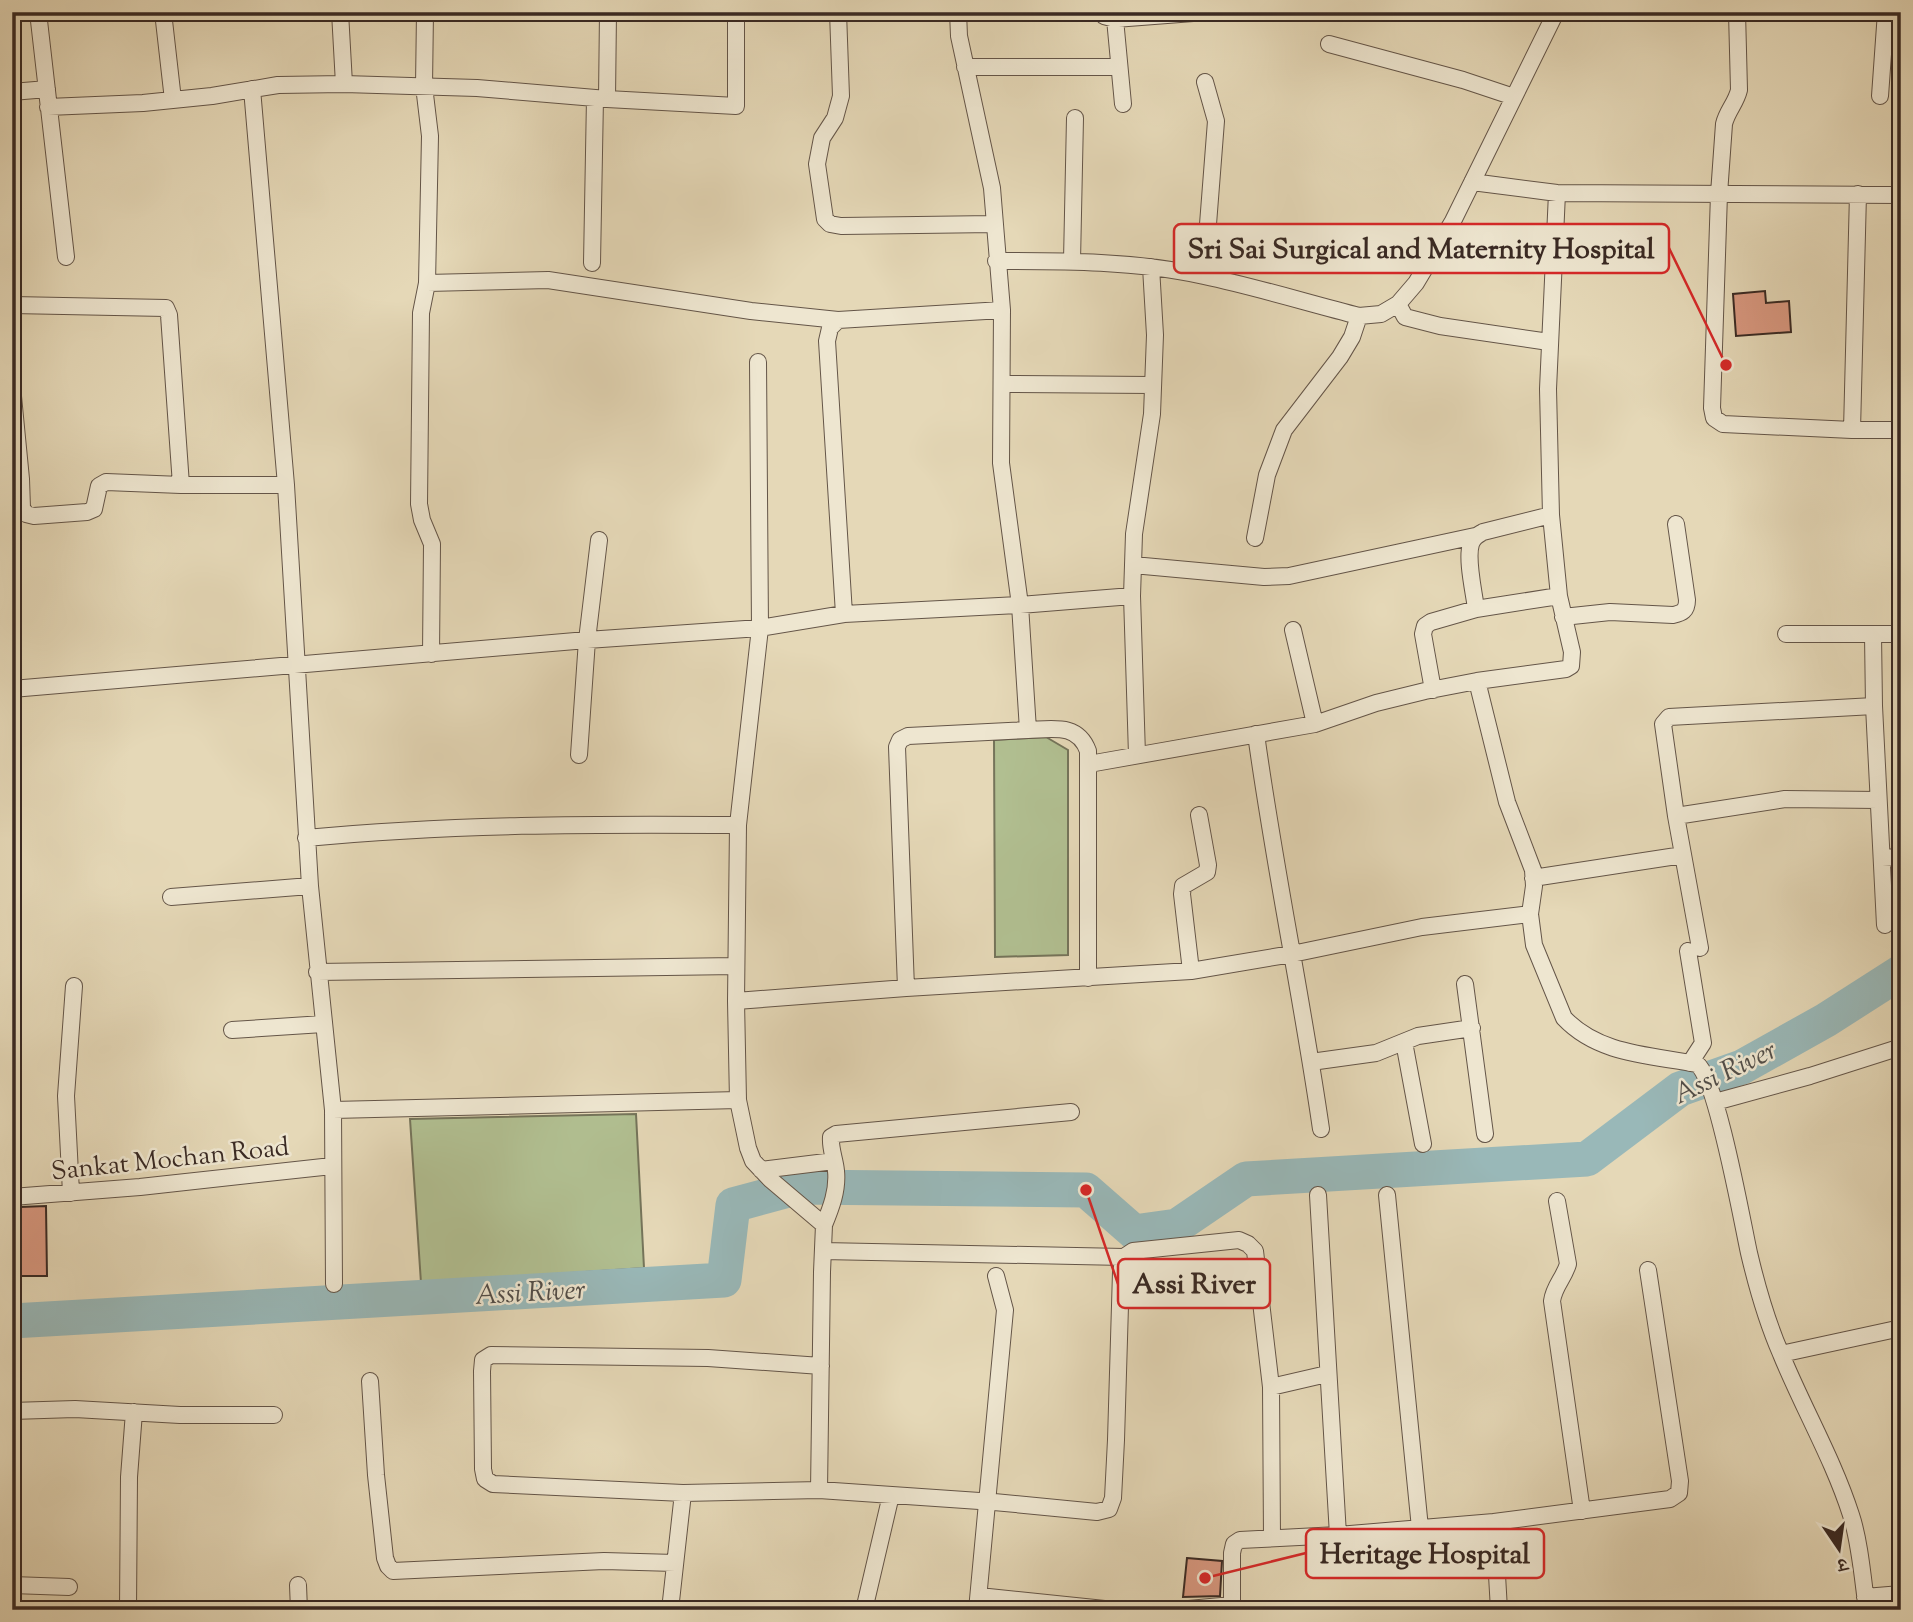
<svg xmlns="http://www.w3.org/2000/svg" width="1913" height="1622" font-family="'Sorts Mill Goudy','Noto Serif Devanagari',serif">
  <rect width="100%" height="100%" fill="#e5d8b7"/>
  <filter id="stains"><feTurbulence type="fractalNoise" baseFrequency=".00286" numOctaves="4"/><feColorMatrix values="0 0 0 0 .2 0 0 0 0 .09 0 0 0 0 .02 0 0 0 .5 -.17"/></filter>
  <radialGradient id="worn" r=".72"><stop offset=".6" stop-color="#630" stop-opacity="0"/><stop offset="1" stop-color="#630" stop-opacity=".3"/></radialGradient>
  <path fill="#b1bf91" stroke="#75745a" stroke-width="2" d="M 1046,737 L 1068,750 L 1068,955 L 995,957 L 994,740 Z
    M 636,1114 L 644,1268 L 421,1283 L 410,1119 Z"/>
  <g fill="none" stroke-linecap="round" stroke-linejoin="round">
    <path stroke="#99b8b8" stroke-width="35" d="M 12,1321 L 724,1280 L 733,1205 L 799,1187 L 1086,1190 L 1134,1232 L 1177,1226 L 1246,1179 L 1587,1159 L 1680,1089 L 1742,1067 L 1826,1020 L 1901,972"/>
  </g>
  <path fill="#d99880" stroke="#392923" stroke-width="2" d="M 1765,291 L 1766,303 L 1789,301 L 1791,332 L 1736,336 L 1733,294 Z
    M 46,1206 L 47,1276 L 21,1276 L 20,1207 Z
    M 1187,1558 L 1222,1561 L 1220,1596 L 1183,1597 Z"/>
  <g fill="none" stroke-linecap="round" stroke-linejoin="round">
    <g stroke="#645548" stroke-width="18">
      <path id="street" d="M 38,12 L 66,257
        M 163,12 L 173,100
        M 340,12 L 344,84
        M 425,12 L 424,86 L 430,136 L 427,283 L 421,313 L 419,504 L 422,520 L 432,544 L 431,654
        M 838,12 L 841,96 L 835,118 L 822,138 L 817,164 L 825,219 L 830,224 L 841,226 L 994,224
        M 958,12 L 959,36 L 992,188 L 1002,310 L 1001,463 L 1020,605 L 1028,730 C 1053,729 1078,723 1088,751 L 1088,978
        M 1102,12 L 1104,16 L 1115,19 L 1206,12
        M 1737,12 L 1739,90 C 1736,103 1727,111 1724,124 L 1719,194 L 1712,408 L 1714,418 L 1723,424 L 1852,430 L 1858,194
        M 1115,19 L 1123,104
        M 1329,44 L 1463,80 L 1514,97
        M 965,67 L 1119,67
        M 252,89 L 286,485 L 310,886 L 333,1110 L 334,1284
        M 12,92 L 47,89
        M 1880,96 L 1886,12
        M 607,99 L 608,12
        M 48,107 L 143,103 L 212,96 L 278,85 L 344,84 L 477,88 L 607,99 L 736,106 L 736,12
        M 1472,182 L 1557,193 L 1901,195
        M 996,261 C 1066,261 1136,261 1204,276 C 1256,287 1308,303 1359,316 L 1381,314 L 1398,304 L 1416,283 L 1453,221 L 1556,12
        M 1072,261 L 1075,118
        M 592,263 L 595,98
        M 1204,276 L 1216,121 L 1205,82
        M 427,283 L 548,280 L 751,311 L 838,320
        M 1398,304 L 1405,317 L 1440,326 L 1549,342
        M 12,305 L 166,308 L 169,315 L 181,485
        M 758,362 L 760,628 L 738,825 L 736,1001 L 738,1100 L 748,1148 L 753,1161 L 771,1180 L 824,1225 L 822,1272 L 819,1490
        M 1002,384 L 1152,385
        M 12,386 L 21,479
        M 1852,430 L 1901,430
        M 12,480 L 21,479 L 22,508 L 26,514 L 34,516 L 87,512 L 94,509 L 99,486 L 106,482 L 181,485 L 286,485
        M 1255,538 L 1267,475 L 1284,430 L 1340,357 L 1352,337 L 1359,316
        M 1133,565 L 1264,577 L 1289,576 L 1475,536
        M 1132,596 L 1134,534 L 1152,414 L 1155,335 L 1151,267
        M 1476,609 C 1474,592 1466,559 1471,544 C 1473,537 1478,535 1483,532 L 1551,515
        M 844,614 L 827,341 L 830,328 L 838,320 L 1002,310
        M 1563,617 L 1610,612 L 1673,615 C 1682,613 1687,611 1687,600 L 1676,524
        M 1293,630 L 1315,724
        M 1786,634 L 1901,634
        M 1873,635 L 1874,706 L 1885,925
        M 1477,681 L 1507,802 L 1533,870 L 1534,886 L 1530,914 L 1534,945 L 1564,1018 C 1599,1055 1651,1055 1697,1064 C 1717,1079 1742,1221 1749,1253 C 1757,1287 1767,1322 1781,1354 C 1803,1408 1833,1459 1851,1515 C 1860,1542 1863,1581 1867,1610
        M 12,689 L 587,640 L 760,628 L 844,614 L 1020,605 L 1132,596 L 1137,755
        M 1433,690 L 1423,634 L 1425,626 L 1431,622 L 1476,609 L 1559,596
        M 1256,734 C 1274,866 1302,997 1321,1129
        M 579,755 L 587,640 L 599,540
        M 1089,764 L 1315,724 L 1376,703 L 1425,691 L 1477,681 L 1566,669 L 1571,666 L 1572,652 L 1559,596 L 1551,515 L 1548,389 L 1557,193
        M 1676,816 L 1663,724 L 1669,717 L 1874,706
        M 306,838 C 450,824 593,824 738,825
        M 1882,858 L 1901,857
        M 1533,878 L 1683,855
        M 171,897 L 310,886
        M 1700,948 L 1676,816 L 1785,799 L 1878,800
        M 1688,951 L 1703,1043 L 1690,1063
        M 1191,971 L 1182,894 L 1183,886 L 1207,872 L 1208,865 L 1199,815
        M 317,972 L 736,966
        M 1465,984 L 1485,1134
        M 906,988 L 897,747 L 900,740 L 908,736 L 1028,730
        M 736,1001 L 906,988 L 1191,971 L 1292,954 L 1422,927 L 1530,914
        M 232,1030 L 323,1024
        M 1404,1042 L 1423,1144
        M 1311,1062 L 1376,1053 L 1418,1036 L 1472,1028
        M 1715,1102 L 1810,1076 L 1901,1047
        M 333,1110 L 738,1100
        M 761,1170 L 834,1161
        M 71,1193 L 66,1096 L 74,986
        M 1318,1195 L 1338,1535
        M 1387,1195 L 1420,1528
        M 12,1197 L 140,1187 L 332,1166
        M 1557,1201 L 1568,1264 C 1564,1278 1554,1286 1552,1301 L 1582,1511
        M 824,1225 C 831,1208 838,1190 836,1171 C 835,1159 830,1149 831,1137 L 836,1134 L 1071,1112
        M 823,1251 L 1124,1257
        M 1781,1354 L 1901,1328
        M 821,1366 L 708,1358 L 491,1355 L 483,1360 L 482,1371 L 483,1469 L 485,1479 L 493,1484 L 683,1493 L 819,1490 L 994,1502 L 1097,1512 L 1109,1509 L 1113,1498 L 1116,1440 L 1121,1272 L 1124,1257 L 1133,1251 L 1239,1240 L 1248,1244 L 1255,1251 L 1271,1387
        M 370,1381 L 376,1475 L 385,1558 L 388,1566 L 393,1571 L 604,1561 L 675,1563
        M 12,1411 L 75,1409 L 180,1415 L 274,1415
        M 1494,1522 L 1670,1499 L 1679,1493 L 1680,1481 L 1648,1270
        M 1272,1537 L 1271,1387 L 1327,1374
        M 12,1585 L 69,1587
        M 298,1585 L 299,1610
        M 979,1596 L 1114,1610
        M 1865,1597 L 1901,1594
        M 128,1610 L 129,1477 L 134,1412
        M 670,1610 L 683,1493
        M 864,1610 L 891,1495
        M 977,1610 L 1005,1310 L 996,1276
        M 1178,1610 L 1232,1605
        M 1232,1610 L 1232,1553 L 1234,1544 L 1240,1540 L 1338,1535 L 1494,1522 L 1499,1610"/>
    </g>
    <use href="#street" stroke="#eee6d0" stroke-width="16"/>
  </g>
  <g text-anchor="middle" stroke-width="5" stroke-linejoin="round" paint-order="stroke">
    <g font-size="26" fill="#392923" stroke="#eee6d0">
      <text transform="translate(170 1158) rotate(-6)" y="9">Sankat Mochan Road</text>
    </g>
    <g font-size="28" font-style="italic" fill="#514d48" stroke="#eee6d0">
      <text transform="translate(1724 1071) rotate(-26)" y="10">Assi River</text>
      <text transform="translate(530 1291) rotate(-3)" y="10">Assi River</text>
    </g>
  </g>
  <path fill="none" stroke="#d62828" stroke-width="2.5" d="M1726 365L1669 248M1086 1190L1118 1284M1205 1578L1306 1553"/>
  <g fill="#d62828" stroke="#eee6d0" stroke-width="2.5">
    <circle cx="1726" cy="365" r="7"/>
    <circle cx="1086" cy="1190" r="7"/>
    <circle cx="1205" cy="1578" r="7"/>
  </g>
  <g fill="#eee6d0" stroke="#d62828" stroke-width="2.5">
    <rect x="1174" y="224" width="495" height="49" rx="7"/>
    <rect x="1118" y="1259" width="152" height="49" rx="7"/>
    <rect x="1306" y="1529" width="238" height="49" rx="7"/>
  </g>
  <g font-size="28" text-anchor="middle" font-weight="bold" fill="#392923">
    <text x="1421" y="258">Sri Sai Surgical and Maternity Hospital</text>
    <text x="1194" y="1293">Assi River</text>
    <text x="1425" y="1563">Heritage Hospital</text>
  </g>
  <rect width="1913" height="1622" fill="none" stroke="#e5d8b7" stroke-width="42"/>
  <rect x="14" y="14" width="1885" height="1594" fill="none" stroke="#392923" stroke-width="3.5"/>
  <rect x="21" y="21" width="1871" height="1580" fill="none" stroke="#392923" stroke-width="2"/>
  <g transform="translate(1839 1549) rotate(167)" stroke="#eee6d0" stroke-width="5" paint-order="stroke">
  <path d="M0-5L12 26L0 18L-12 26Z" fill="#392923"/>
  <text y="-10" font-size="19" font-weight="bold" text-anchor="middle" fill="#392923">उ</text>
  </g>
  <rect width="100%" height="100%" filter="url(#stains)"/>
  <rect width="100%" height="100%" fill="url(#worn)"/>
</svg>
